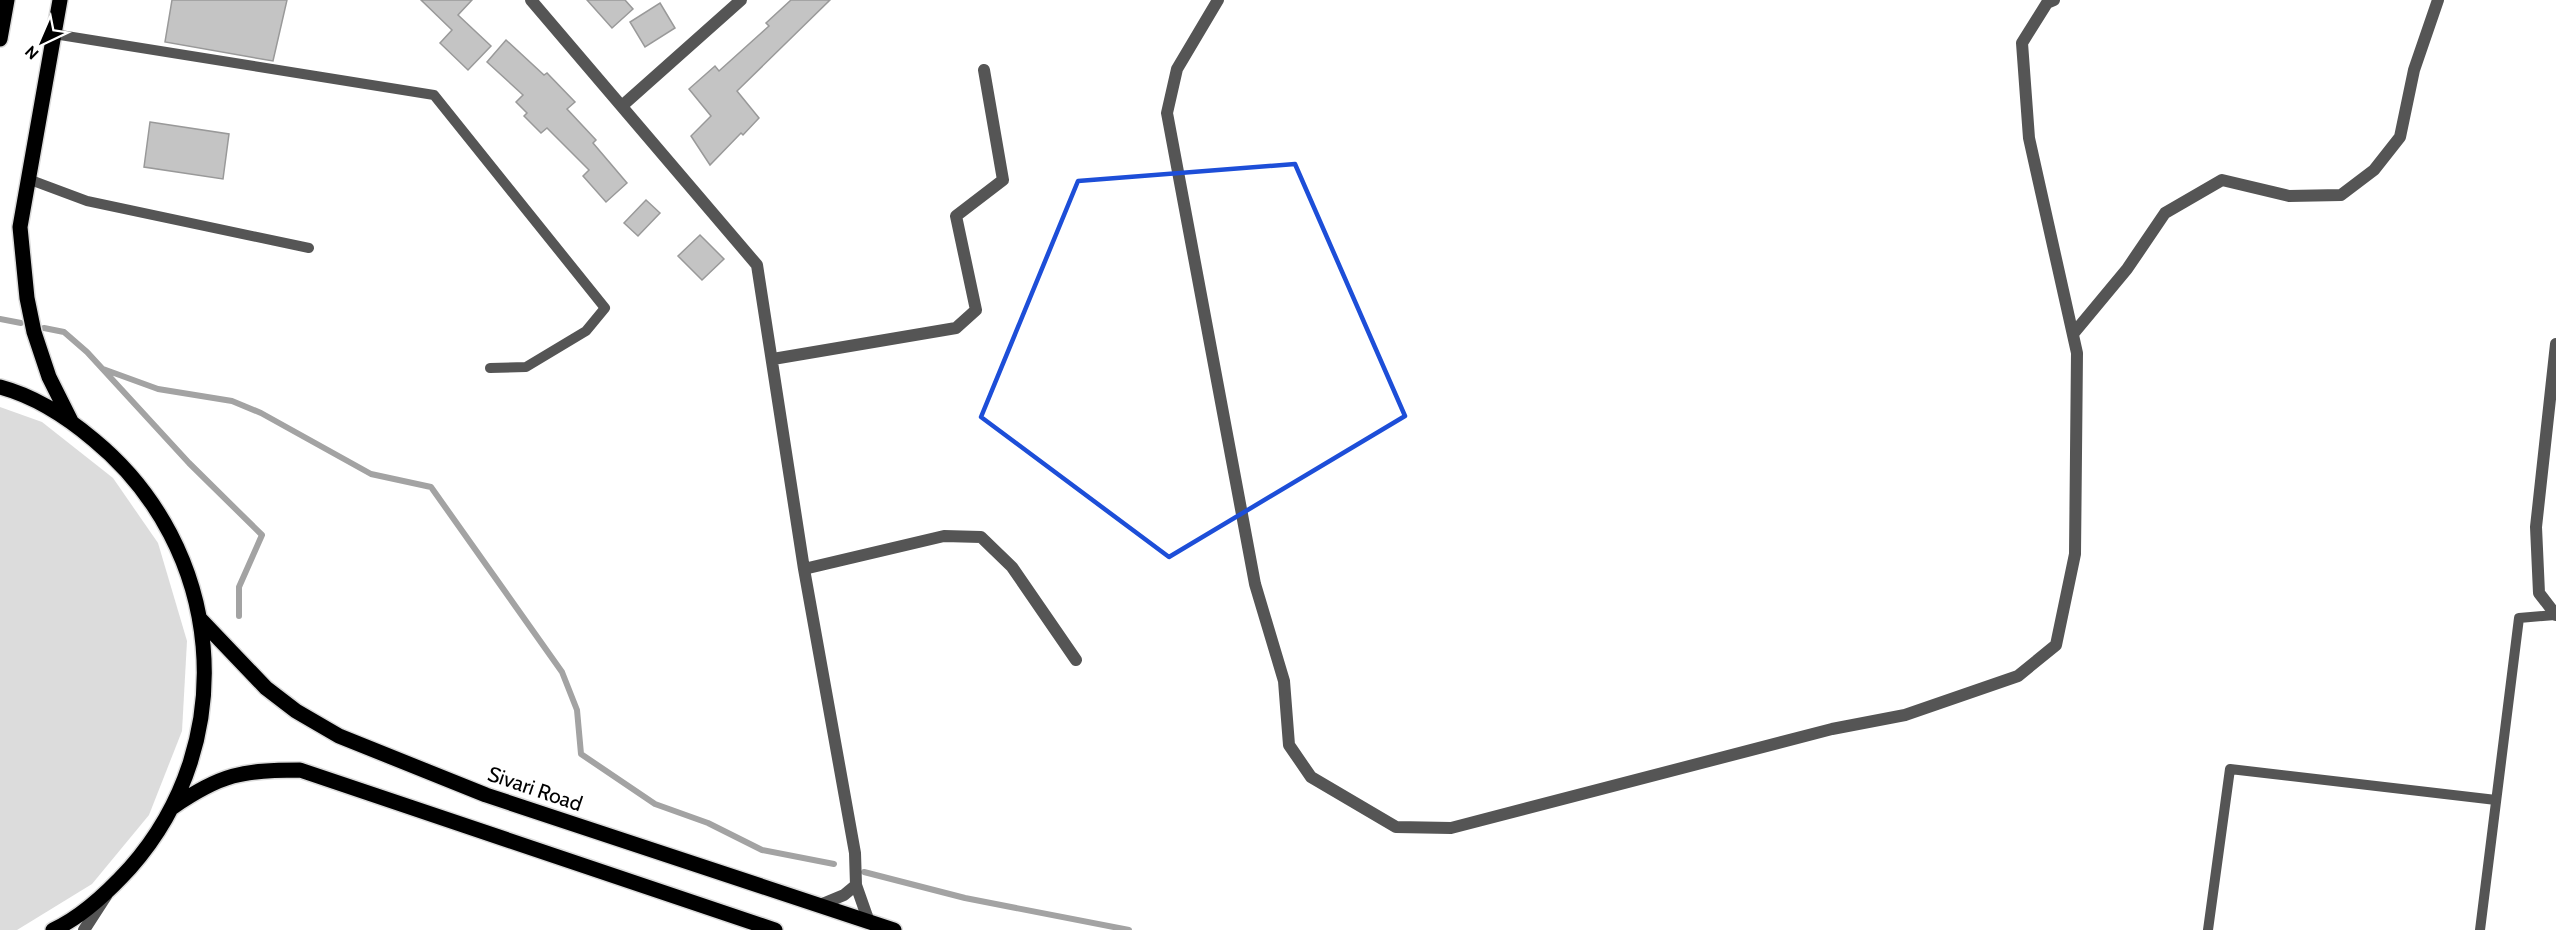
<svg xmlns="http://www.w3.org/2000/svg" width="2556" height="930" font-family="Cabin,sans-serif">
  <rect width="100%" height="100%" fill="#fff"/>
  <path fill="#dcdcdc" d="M 0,407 L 42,422 L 113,478 L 158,543 L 187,641 L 182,731 L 149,815 L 92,884 L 17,930 L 0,930 Z"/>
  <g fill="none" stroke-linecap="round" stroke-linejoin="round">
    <path stroke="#a3a3a3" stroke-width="6" d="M 0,319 L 21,323
      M 44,328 L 64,332 L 87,352 L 189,463 L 262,535 L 239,587 L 239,616
      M 103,369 L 158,389 L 232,401 L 261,413 L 371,474 L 431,487 L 562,672 L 577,710 L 581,754 L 655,804 L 708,823 L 762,850 L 834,864
      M 864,872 L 965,898 L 1129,930"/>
  </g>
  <path fill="#c4c4c4" stroke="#999" stroke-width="1.5" d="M 172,0 L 287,0 L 273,61 L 165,42 Z
    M 421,0 L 472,0 L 458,15 L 491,46 L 468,70 L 440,43 L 452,30 Z
    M 587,0 L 625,0 L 633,9 L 612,28 Z
    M 791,0 L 830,0 L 737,91 L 759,118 L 743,135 L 741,133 L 710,165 L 691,136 L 711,116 L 689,89 L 715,66 L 719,71 L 769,26 L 766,23 Z
    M 660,3 L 675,28 L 645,47 L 630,22 Z
    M 506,40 L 544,75 L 547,73 L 575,102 L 567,109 L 596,140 L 593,143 L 627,183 L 606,202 L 583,176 L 589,170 L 547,128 L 541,133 L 524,116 L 527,113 L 516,102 L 523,95 L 487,62 Z
    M 150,122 L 229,134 L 223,179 L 144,167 Z
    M 646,200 L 660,213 L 638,236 L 624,223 Z
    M 700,235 L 724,259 L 702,280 L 678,256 Z"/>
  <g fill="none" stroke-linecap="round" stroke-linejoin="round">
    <g stroke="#dbdbdb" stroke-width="18">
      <path id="primary" d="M 60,0 L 20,227 L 27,298 L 34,332 L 49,377 L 71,421
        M 0,39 L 7,0
        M 0,387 C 34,396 68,418 94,440 C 224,547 243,740 130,868 C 109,891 82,917 53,930
        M 201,620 L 266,688 L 296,711 L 339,736 L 486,795 L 894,930
        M 173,807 C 221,774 242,770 300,770 L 775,930"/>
    </g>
    <path stroke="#555" stroke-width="10" d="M 54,34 L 434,95 L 605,308 L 586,331 L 526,367 L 490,368
      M 28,179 L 87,201 L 309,248
      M 2208,930 L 2230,769 L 2496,800
      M 2480,930 L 2519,618 L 2555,615"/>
    <path stroke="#555" stroke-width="12" d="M 531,0 L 757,265 L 804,569 L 855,853 L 856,885 L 869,922
      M 1218,0 L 1177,69 L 1167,113 L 1255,584 L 1284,681 L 1289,745 L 1311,777 L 1396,827 L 1451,828 L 1832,729 L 1905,715 L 2018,676 L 2056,645 L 2075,554 L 2077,353 L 2029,138 L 2022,43 L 2047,3 L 2054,0
      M 623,105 L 741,0
      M 2073,334 L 2127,269 L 2165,213 L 2222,180 L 2289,196 L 2341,195 L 2374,170 L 2400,137 L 2414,70 L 2438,0
      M 2556,344 L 2536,527 L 2539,593 L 2556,615
      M 773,359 L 956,328 L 976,310 L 956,216 L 1003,180 L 984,70
      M 804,569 L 944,536 L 981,537 L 1012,567 L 1076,660
      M 820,905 L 844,895 L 856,885"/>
    <path stroke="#555" stroke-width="12" d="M 84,930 L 106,896"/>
    <use href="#primary" stroke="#000" stroke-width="15"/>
  </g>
  <path fill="none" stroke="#1d4ed8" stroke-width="4.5" stroke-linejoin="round" d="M 1295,164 L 1405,416 L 1169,557 L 981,417 L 1078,181 Z"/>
  <g text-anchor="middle" stroke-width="5" stroke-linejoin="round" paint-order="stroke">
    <g font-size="21" fill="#000" stroke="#fff">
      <text transform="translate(535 789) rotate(19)" y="7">Sivari Road</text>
    </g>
  </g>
  <g transform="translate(42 42) rotate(224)" stroke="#ffffff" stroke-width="4.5" paint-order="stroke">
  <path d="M0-4.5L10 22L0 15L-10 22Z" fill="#000000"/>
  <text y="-9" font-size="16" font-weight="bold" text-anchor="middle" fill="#000000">N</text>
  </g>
</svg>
